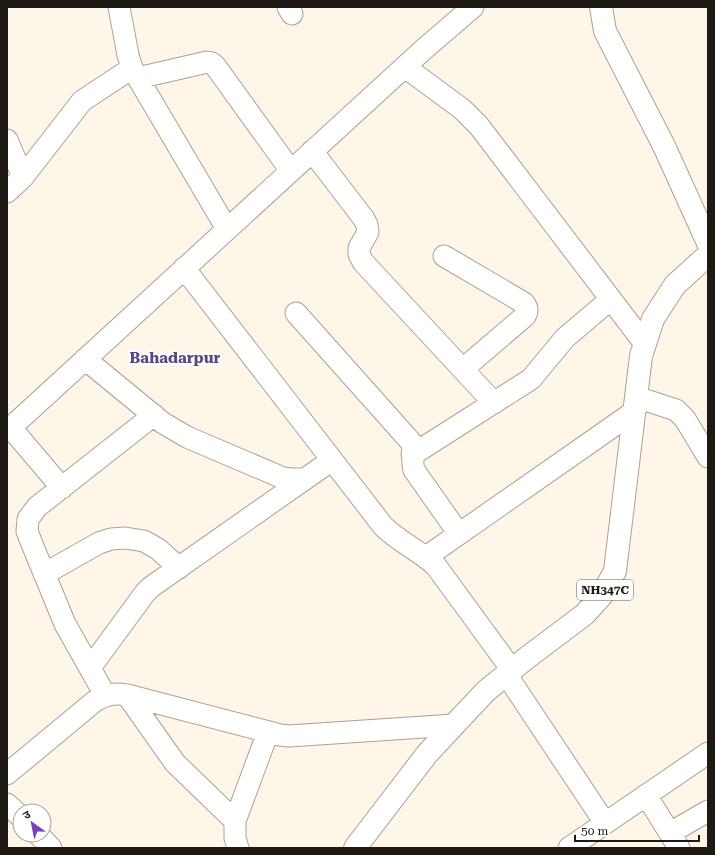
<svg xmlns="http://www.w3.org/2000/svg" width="715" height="855" font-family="'Roboto Serif','Noto Sans Devanagari',serif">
  <rect width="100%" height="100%" fill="#fff6ea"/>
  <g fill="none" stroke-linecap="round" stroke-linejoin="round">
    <g stroke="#aea08e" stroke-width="23">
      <path id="minor" d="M 119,7 L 128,55 L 132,68 L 227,229
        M 288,7 L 292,14
        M 405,67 L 462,109 L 479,126 L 645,344
        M 138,78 L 207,62 L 212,63 L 216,67 L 291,171
        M 7,140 L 23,177
        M 312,151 L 364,219 L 367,225 L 368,232 L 359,248 L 359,254 L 363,262 L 494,403
        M 7,192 L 23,177 L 82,101 L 132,68
        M 444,256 L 524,303 C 528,308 528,311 525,316 L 463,369
        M 184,268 L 383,526 C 399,542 420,551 436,566 L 512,670
        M 296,313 L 411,442 C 415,451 411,460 414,470 L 459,534
        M 85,359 L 163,423 L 187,437 L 283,478 L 292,479 L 303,479
        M 636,397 L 676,410 L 685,419 L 708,457
        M 11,428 L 62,488
        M 7,431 L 423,50 L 473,7
        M 412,455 L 531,379 L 565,338 L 611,299
        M 426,557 L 635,411
        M 44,574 L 99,543 L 111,539 L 125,538 L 144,541 L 158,549 L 179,568
        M 90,668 L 145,593 L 151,587 L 332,460
        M 506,674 L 605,823
        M 105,695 L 65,624 L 32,544 L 27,531 L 28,519 L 37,507 L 154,415
        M 127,695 L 175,763 L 235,821
        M 7,774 L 95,701 C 106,694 114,693 127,695 L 280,735 L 289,736 L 454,725
        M 646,795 L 679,848
        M 7,804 L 20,816
        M 670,833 L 708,811
        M 39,835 L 51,848
        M 238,848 L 235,838 L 235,821 L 268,732
        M 569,848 L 708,753"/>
    </g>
    <g stroke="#aea08e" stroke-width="24">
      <path id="major" d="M 601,7 L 605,31 L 664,146 L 708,243"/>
    </g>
    <g stroke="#aea08e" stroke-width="24">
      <path id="highway" d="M 355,848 L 427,754 L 454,725 L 486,691 L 524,660 L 585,614 L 602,595 L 615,571 L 641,356 L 653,319 L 675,285 L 708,255"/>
    </g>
    <use href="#minor" stroke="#fff" stroke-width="21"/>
    <use href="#major" stroke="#fff" stroke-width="22"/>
    <use href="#highway" stroke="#fff" stroke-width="22"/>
  </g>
  <g text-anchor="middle" stroke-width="4" stroke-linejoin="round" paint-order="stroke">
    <rect fill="#fff" stroke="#625e59" stroke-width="1" x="577" y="580" width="56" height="20" rx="3"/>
    <g font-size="12" font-weight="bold" fill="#1e1912">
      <text x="605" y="594">NH347C</text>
    </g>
    <g font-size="15" font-weight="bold" fill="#5b4481" stroke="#fff">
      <text x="175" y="363">Bahadarpur</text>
    </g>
  </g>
  <rect width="715" height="855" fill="none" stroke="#1e1912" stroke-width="16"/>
  <g transform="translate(32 823) rotate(327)"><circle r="19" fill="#ffffff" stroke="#a5a3a0"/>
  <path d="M0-3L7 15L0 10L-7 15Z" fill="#7743ba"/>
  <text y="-6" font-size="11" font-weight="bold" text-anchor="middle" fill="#1e1912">उ</text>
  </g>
  <path d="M575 835v6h124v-6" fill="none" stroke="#1e1912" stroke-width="2"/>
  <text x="581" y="835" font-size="12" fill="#1e1912" stroke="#ffffff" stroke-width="3" paint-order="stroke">50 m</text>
</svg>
